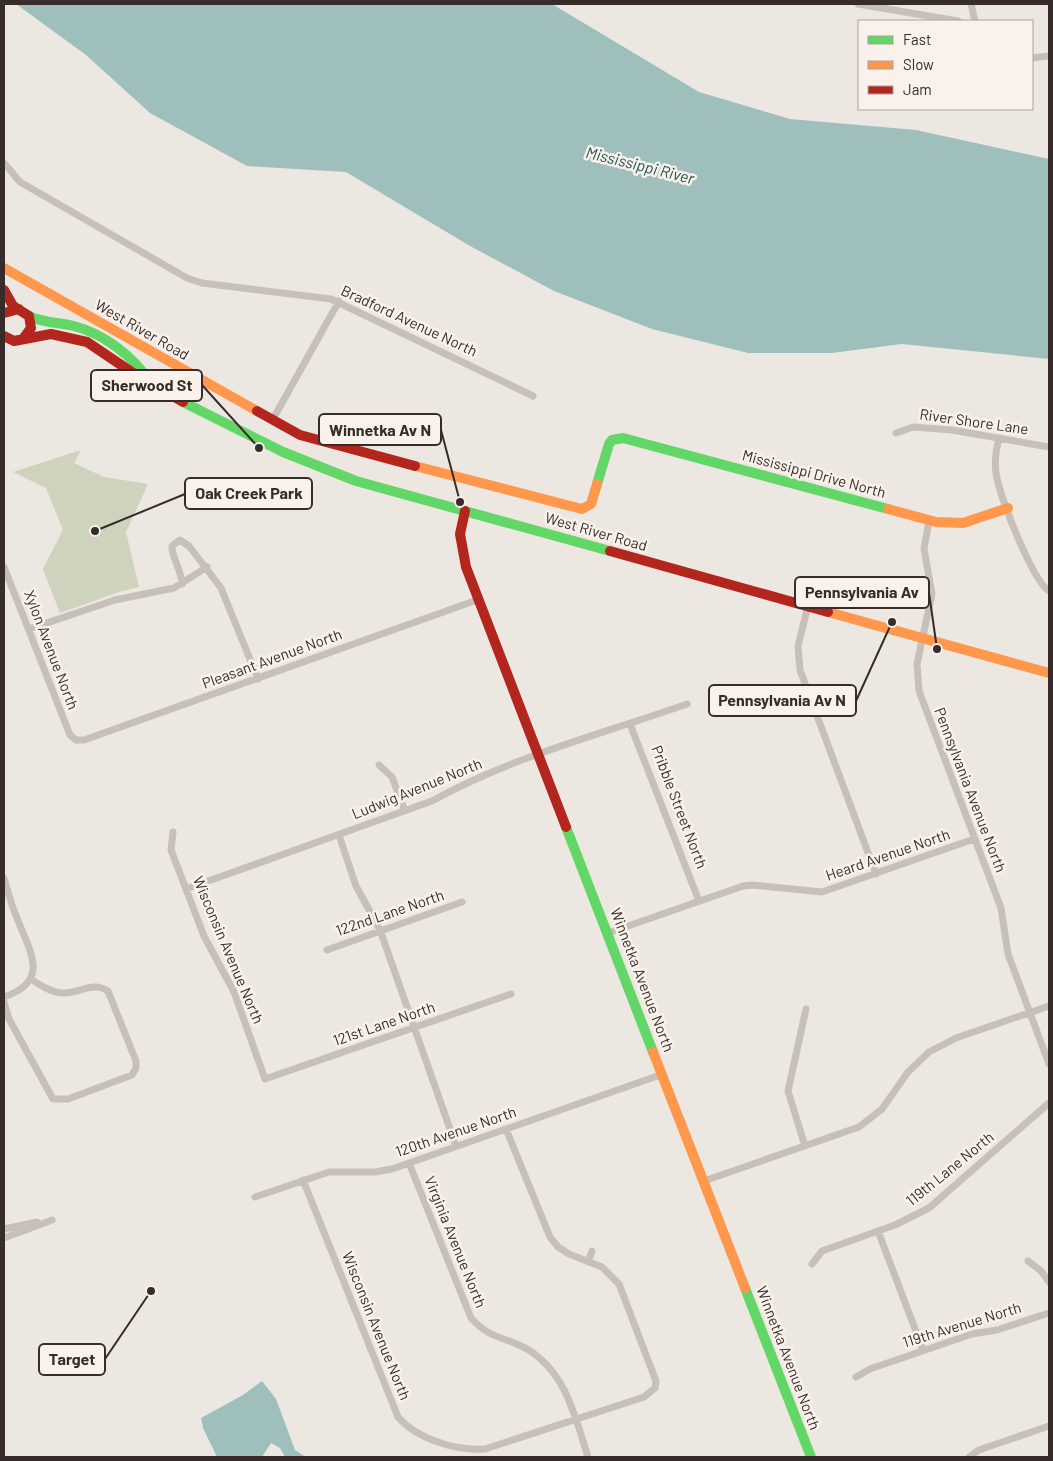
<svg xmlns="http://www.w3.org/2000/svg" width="1053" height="1461" font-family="Barlow,sans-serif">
  <rect width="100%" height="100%" fill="#ede7e2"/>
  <path fill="#cfd2bc" d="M 81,450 L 74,463 L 104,477 L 148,484 L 126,532 L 139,587 L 119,592 L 60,613 L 43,569 L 63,530 L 46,488 L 13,472 Z"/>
  <path fill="#9fbfbd" d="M 16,4 L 552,4 L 699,92 L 790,119 L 916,130 L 1049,159 L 1049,359 L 902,344 L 832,353 L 748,353 L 652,329 L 554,291 L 470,246 L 346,172 L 247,166 L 150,113 L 86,55 Z
    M 262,1381 L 276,1399 L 295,1450 L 306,1457 L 285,1457 L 280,1448 L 271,1443 L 262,1457 L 217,1457 L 203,1428 L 201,1418 L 243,1395 Z"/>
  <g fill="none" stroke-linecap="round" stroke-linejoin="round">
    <path stroke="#c6bfba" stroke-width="7" d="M 858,4 L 958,21
      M 971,4 L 975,21
      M 1032,58 L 1049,56
      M 4,163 L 20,182 L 187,278 L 202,283 L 331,299 L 533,396
      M 273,419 L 339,301
      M 896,433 L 913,427 L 952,430 L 1049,447
      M 999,438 C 996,450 994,461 996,473 C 999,495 1032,580 1049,591
      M 929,521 L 924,549 L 932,594 L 917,664 L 919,691 L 1001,908 L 1008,954 L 1049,1064
      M 4,567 L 70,735 L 76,740 L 84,740 L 477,600
      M 182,584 C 182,571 171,556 172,546 L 180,540 L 189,546 L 221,588 L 258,679
      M 808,606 L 798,646 L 800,670 L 876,874
      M 29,629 L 115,600 L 174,588 L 207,567
      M 630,724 L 699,901
      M 379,765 L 392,777 L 405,811
      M 173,832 L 171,850 L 204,936 L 234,992 L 265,1079 L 511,994
      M 339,835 L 356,886 L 380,930 L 456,1146
      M 4,878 C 8,891 11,905 17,918 C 30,952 51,981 4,997
      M 186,889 L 432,801 C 511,757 602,734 687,704
      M 608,933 L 743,886 L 752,885 L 822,892 L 974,839
      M 327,950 L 462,902
      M 4,1002 L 9,1019 L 53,1099 L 68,1099 L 132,1075 L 136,1068 L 136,1061 L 108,991 C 93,981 80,993 64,993 C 52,993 41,986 31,979
      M 805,1146 L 788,1091 L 806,1009
      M 409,1163 L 471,1318 C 491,1340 504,1336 527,1349 C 566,1372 575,1417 588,1457
      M 303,1180 L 398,1417 C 417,1439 456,1451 485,1449 L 644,1397 L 655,1388 L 656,1381 L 619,1284 L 602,1267 L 569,1254 L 558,1247 L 550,1237 L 506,1129
      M 704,1181 L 859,1127 L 882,1109 L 908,1072 L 929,1052 L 956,1038 L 1049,1006
      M 255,1197 L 329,1172 L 375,1172 L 392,1169 L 663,1074
      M 4,1229 L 37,1222
      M 878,1231 L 923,1350
      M 4,1238 L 52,1220
      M 1028,1261 L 1041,1271 L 1049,1282
      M 588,1262 L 592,1251
      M 812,1264 L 822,1251 L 895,1225 L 929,1208 L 1049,1103
      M 856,1377 L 870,1369 L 972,1334 L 997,1330 L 1049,1313
      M 969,1457 L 979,1450 L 1049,1426"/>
    <path stroke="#63d668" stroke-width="10" d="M 29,316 C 43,323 58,322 74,326 C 104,334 133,356 150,382
      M 183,402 L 283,452 L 356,481 L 610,551
      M 597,484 L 609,444 L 612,440 L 623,438 L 888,509
      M 566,827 L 653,1052
      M 745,1288 L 811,1457"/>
    <path stroke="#ff974d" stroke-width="10" d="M 4,268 L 257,411
      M 415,466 L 582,509 L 591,504 L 597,484
      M 888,509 L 936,522 L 963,523 L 1008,508
      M 828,612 L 1049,673
      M 653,1052 L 745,1288"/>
    <path stroke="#b3261e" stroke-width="10" d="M 4,290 L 13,306 L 29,316 L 31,328 L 23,339
      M 4,313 L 19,309
      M 4,336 L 14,341 L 51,334 L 87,342 L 139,377 L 183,402
      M 257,411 L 300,435 L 415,466
      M 465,511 L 460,534 L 466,567 L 566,827
      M 610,551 L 828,612"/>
  </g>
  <g text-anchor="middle" stroke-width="5" stroke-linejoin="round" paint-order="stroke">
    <g font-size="15" fill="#372c29" stroke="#f9f1ea">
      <text transform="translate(409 321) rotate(25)" y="5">Bradford Avenue North</text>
      <text transform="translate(142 330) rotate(30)" y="5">West River Road</text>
      <text transform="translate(974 422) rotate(8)" y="5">River Shore Lane</text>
      <text transform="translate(814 474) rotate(15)" y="5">Mississippi Drive North</text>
      <text transform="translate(596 532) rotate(16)" y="5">West River Road</text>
      <text transform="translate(51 650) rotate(69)" y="5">Xylon Avenue North</text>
      <text transform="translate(272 659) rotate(-20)" y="5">Pleasant Avenue North</text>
      <text transform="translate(417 789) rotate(-22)" y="5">Ludwig Avenue North</text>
      <text transform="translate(970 790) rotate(69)" y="5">Pennsylvania Avenue North</text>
      <text transform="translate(679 807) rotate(69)" y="5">Pribble Street North</text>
      <text transform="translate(888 855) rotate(-19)" y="5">Heard Avenue North</text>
      <text transform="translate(390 913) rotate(-19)" y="5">122nd Lane North</text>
      <text transform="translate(228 950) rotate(67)" y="5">Wisconsin Avenue North</text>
      <text transform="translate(642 980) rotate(69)" y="5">Winnetka Avenue North</text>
      <text transform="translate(384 1024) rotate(-19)" y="5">121st Lane North</text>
      <text transform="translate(456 1132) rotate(-19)" y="5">120th Avenue North</text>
      <text transform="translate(950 1169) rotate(-39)" y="5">119th Lane North</text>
      <text transform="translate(455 1242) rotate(68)" y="5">Virginia Avenue North</text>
      <text transform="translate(962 1325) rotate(-17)" y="5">119th Avenue North</text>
      <text transform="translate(376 1326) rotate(68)" y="5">Wisconsin Avenue North</text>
      <text transform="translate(788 1358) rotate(69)" y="5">Winnetka Avenue North</text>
    </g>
    <g font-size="16" font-style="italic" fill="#205757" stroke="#f9f1ea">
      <text transform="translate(640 165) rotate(14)" y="6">Mississippi River</text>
    </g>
  </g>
  <path fill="none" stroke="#372c29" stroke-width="2" d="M259 448L202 385M460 502L441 430M95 531L185 494M937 649L929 593M892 622L856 701M151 1291L105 1359"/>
  <g fill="#372c29" stroke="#f9f1ea" stroke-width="2">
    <circle cx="259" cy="448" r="5"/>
    <circle cx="460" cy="502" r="5"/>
    <circle cx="95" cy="531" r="5"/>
    <circle cx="937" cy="649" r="5"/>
    <circle cx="892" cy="622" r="5"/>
    <circle cx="151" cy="1291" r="5"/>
  </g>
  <g fill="#f9f1ea" stroke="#372c29" stroke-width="2">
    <rect x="91" y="370" width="111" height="31" rx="5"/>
    <rect x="319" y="414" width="122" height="31" rx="5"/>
    <rect x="185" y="478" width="127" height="31" rx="5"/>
    <rect x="795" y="577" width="134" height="31" rx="5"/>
    <rect x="709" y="685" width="147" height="31" rx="5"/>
    <rect x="39" y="1344" width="66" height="31" rx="5"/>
  </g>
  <g font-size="16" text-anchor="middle" font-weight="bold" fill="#372c29">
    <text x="147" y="391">Sherwood St</text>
    <text x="380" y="436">Winnetka Av N</text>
    <text x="249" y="499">Oak Creek Park</text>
    <text x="862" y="598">Pennsylvania Av</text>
    <text x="782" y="706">Pennsylvania Av N</text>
    <text x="72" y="1365">Target</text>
  </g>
  <rect width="1053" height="1461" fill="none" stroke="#372c29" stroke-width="10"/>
  <rect x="858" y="20" width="175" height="90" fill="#f9f1ea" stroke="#aba29d"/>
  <rect x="868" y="36" width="25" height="8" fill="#63d668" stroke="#aba29d"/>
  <text x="903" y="45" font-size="15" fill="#372c29">Fast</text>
  <rect x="868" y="61" width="25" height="8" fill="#ff974d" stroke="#aba29d"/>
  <text x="903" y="70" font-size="15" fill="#372c29">Slow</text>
  <rect x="868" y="86" width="25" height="8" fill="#b3261e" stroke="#aba29d"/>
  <text x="903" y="95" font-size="15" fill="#372c29">Jam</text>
</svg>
